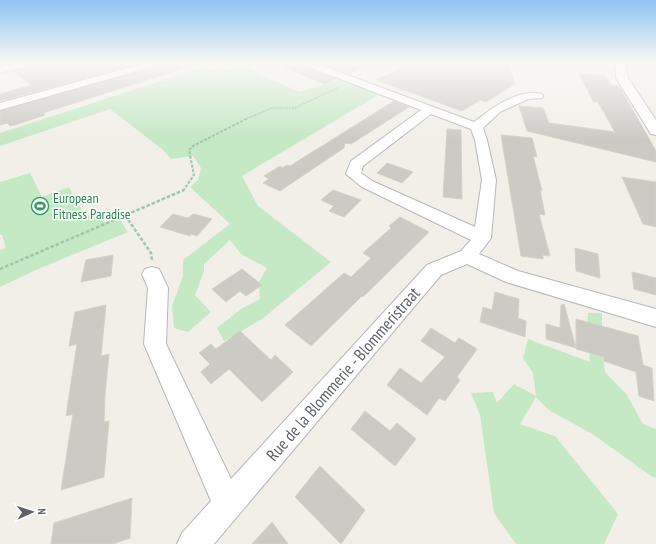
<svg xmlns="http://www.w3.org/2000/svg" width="656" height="544" font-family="'PT Sans Narrow',sans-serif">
  <rect width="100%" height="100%" fill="#f1efe8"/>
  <path fill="#c5e8c5" d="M 241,66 L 300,92 L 340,79 L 380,94 L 242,176 L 258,206 L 331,262 L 262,319 L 224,341 L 217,328 L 241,309 L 260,299 L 259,282 L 267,268 L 241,254 L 230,240 L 204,264 L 204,271 L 195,295 L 211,312 L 188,332 L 174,328 L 172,306 L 183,276 L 183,260 L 230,224 L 190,187 L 198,180 L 201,168 L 193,156 L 171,159 L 162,149 L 110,109 L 0,146 L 0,133 L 204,67 L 222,72 Z
    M 30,173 L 42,197 L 69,187 L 85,216 L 98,215 L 104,222 L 120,220 L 128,232 L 38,269 L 0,287 L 0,250 L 6,248 L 2,235 L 0,235 L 0,182 Z
    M 588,313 L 602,313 L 602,345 L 605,372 L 627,395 L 643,424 L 656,429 L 656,478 L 651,476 L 594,435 L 549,410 L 536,397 L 520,424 L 555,436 L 618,514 L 604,544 L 516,544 L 494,513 L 480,415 L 471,393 L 493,392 L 497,403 L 514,384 L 536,396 L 533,373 L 523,358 L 528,339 L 590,362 L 587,328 Z"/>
  <path fill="#cccac5" stroke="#d6d1c6" d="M 36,63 L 35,63 L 142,63 L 0,101 L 0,94 L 31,85 L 13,71 L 32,66 Z
    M 162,63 L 190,63 L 191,66 L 43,113 L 45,115 L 15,125 L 10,126 L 7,123 L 0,125 L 0,111 L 158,66 Z
    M 274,63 L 301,63 L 303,66 L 336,79 L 324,84 Z
    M 318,63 L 374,63 L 348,74 Z
    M 415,63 L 508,63 L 515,84 L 486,102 L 480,100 L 462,111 L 376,80 Z
    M 579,73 L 606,76 L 611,85 L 619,86 L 656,151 L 656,162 L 527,131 L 519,106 L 543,108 L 549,123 L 615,132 L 598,102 L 593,101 Z
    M 394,101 L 409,107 L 351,144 L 345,143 L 344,148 L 280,191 L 263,183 L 269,179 L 264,176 L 280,166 L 282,168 L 287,165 L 290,166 Z
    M 447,129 L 461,130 L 462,199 L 443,197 Z
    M 501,135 L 532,138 L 537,157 L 533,156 L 542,191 L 540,190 L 545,215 L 539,214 L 550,256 L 543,255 L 543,259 L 521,256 Z
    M 387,163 L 413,172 L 402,183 L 377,173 Z
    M 622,177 L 656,182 L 656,227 L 643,224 Z
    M 333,190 L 361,200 L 344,217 L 329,211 L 334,206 L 321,200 Z
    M 173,214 L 188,218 L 193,214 L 212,219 L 197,236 L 191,234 L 190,236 L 160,227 Z
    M 400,217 L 429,232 L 363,297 L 362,296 L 311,346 L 285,325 L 344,273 L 351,277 L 371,258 L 363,253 L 391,228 L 389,226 Z
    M 575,248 L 598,254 L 600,278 L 576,271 Z
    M 113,255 L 111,276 L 81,282 L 86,260 Z
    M 242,269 L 262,285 L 246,296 L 240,291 L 226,302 L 212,289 Z
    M 632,272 L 656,278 L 656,295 L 634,289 Z
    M 495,292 L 519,299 L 518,318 L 526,321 L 525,337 L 480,322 L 483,307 L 492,310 Z
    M 564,304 L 576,348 L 546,339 L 546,324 L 560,328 L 561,305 Z
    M 106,305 L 101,356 L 109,354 L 105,395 L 104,422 L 109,421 L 104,477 L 61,490 L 73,414 L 66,416 L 77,344 L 69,346 L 75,312 Z
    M 576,319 L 638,336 L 643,365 L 652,368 L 654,401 L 639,396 L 636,372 L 604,361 L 604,357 L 576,349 Z
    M 431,328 L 455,343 L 459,338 L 477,349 L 457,377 L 460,380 L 445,401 L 439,398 L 427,415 L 387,385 L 400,368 L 421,383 L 445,357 L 421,341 Z
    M 240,331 L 271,360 L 275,355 L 293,372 L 262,402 L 229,369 L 211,384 L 201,372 L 210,364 L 199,353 L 211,344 L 216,349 Z
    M 365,411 L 390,431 L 397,423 L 416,439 L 395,466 L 351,429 Z
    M 320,466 L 365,510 L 341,544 L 295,497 Z
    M 132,498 L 130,538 L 113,544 L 51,544 L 54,523 Z
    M 272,522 L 288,544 L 252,544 Z"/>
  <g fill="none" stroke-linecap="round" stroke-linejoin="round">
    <g stroke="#b5b8bc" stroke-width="2">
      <path id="minor" d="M 19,63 L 34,63 L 32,65 L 0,73 L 0,67 Z
        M 146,63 L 160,63 L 158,65 L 0,110 L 0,103 Z
        M 302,63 L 315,63 L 474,122 C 492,108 518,88 542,94 L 543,96 L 542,98 L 528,99 L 500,112 L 483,128 L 487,140 L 496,180 L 491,238 L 479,254 L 518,271 L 656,309 L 656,327 L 506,282 L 467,264 L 441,275 L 214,544 L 177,544 L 182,533 L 211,501 L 144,344 L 148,288 L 142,274 L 145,269 L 152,267 L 159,269 L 168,288 L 166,344 L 231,479 L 427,265 L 461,251 L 471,240 L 362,187 L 346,174 L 351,161 L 421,110 L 304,65 ZM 431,114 L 471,129 L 475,140 L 482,180 L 475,227 L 372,181 L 361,173 L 363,166 Z"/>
    </g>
    <g stroke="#b5b8bc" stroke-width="2">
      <path id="tertiary" d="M 615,63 L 625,63 L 628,78 L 656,120 L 656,135 L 651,134 L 616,78 Z"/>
    </g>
    <path stroke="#9cc7a9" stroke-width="1.5" stroke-dasharray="2 1" stroke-linecap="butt" d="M 246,119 L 272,108 L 295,108 L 339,87"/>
    <path stroke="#9cc7a9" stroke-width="2" stroke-dasharray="3 1.5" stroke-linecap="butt" d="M 183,191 L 194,175 L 189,150 L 193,146 L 248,118"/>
    <path stroke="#9cc7a9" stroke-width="2.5" stroke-dasharray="3.5 2" stroke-linecap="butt" d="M 125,215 L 151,253 L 152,260
      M 0,269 L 184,190"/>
    <use href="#minor" fill="#fff" fill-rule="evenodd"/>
    <use href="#tertiary" fill="#fff" fill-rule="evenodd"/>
  </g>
  <linearGradient id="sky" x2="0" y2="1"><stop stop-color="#8fc3f1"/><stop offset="0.45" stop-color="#f9f8f5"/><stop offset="1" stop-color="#f9f8f5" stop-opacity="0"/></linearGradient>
  <rect width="656" height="139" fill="url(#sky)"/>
  <defs>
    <g id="stadium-ring" transform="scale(0.9)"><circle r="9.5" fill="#fff" stroke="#2e9e5b" stroke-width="1.5"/><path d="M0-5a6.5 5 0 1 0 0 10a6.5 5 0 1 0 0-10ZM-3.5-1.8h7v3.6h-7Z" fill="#2e9e5b"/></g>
  </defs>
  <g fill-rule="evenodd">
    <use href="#stadium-ring" x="40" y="206"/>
  </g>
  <g text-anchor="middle" stroke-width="3" stroke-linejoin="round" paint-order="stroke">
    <g font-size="14" fill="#27864d" stroke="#fff" text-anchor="start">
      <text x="53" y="203">European<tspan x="53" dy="16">Fitness Paradise</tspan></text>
    </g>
    <g font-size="17" fill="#5f6368" stroke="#fff">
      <text transform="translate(343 374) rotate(-49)" y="6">Rue de la Blommerie - Blommeristraat</text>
    </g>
  </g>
  <g transform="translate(32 512) rotate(87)" stroke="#ffffff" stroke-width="3" paint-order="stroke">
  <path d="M0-3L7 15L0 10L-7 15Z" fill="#5f6368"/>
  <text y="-6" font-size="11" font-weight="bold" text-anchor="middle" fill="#5f6368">N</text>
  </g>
</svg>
